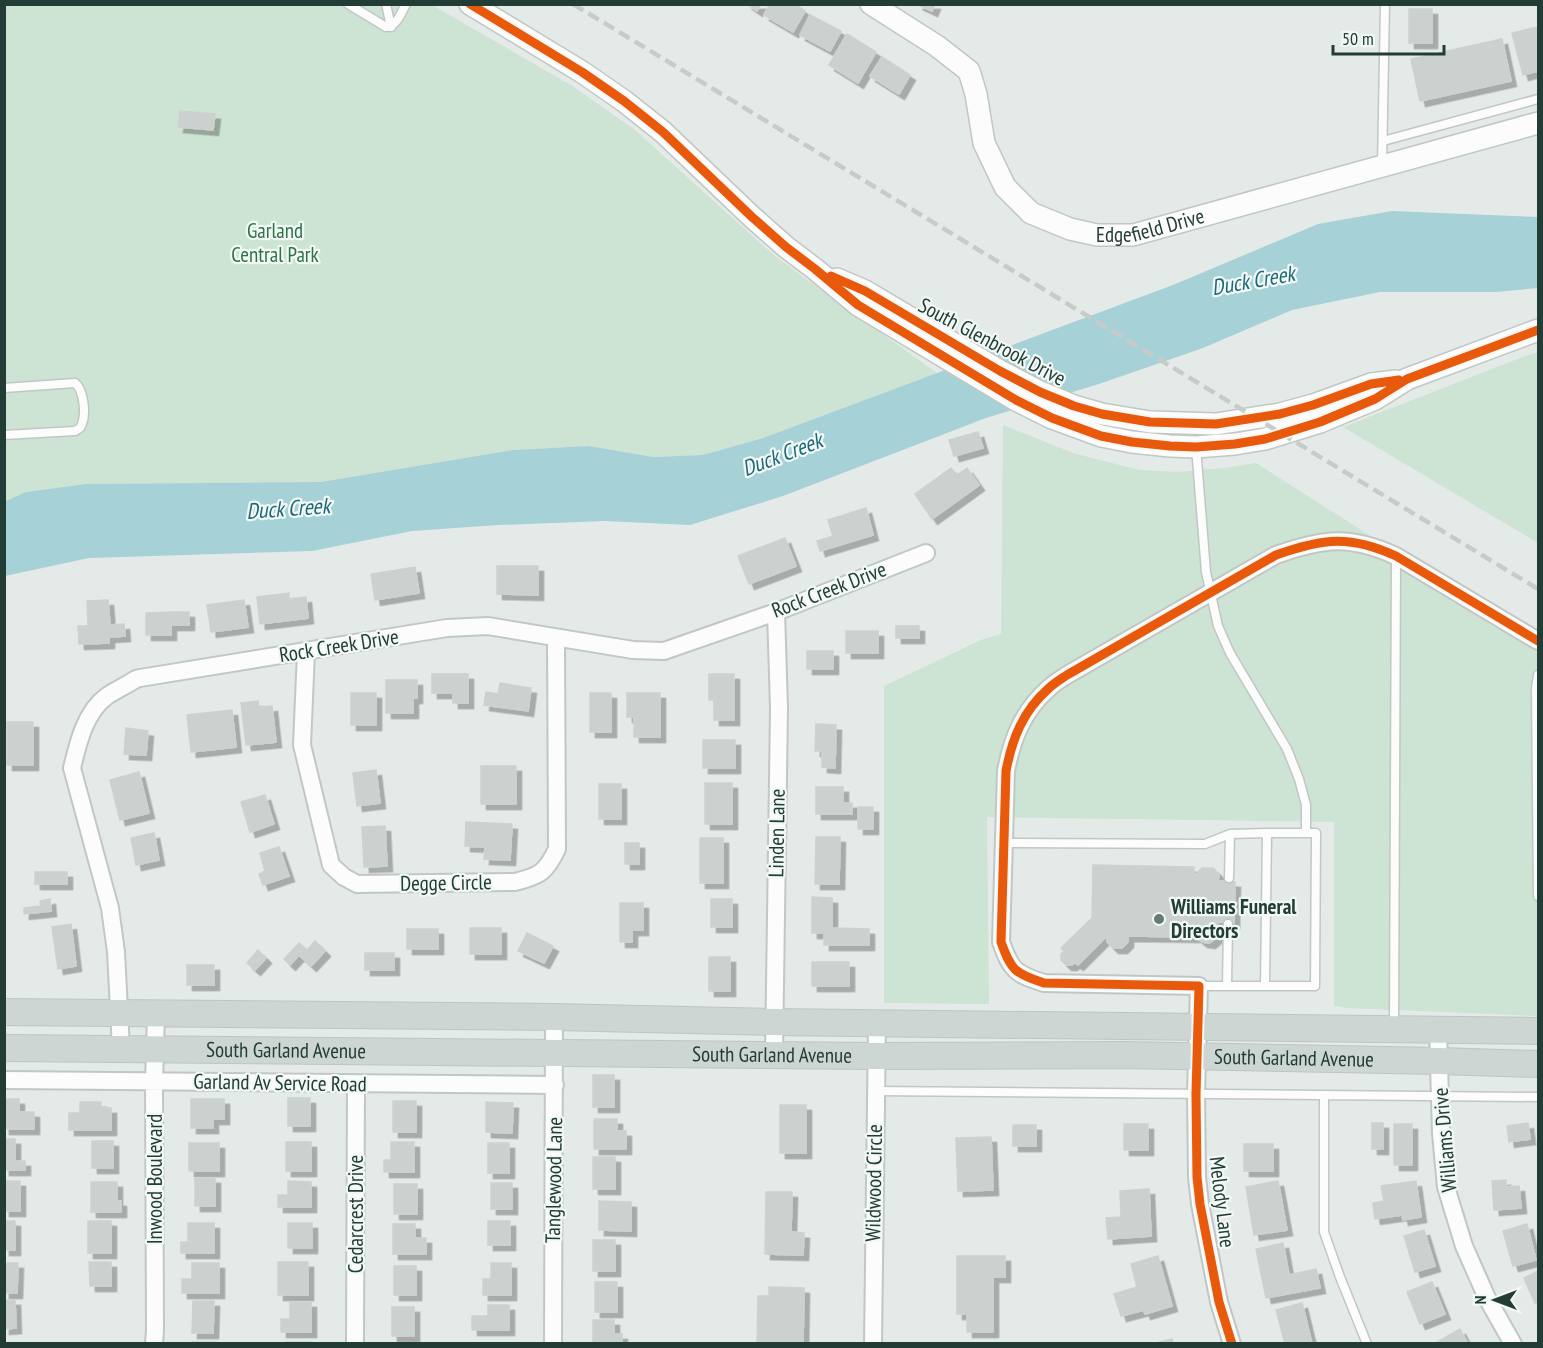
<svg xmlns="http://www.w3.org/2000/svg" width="1543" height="1348" font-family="'PT Sans Narrow',sans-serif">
  <defs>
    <filter id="shadow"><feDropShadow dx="5.5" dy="5.5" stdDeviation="0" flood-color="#0004"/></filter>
  </defs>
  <rect width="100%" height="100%" fill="#e4eae7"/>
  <path fill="#cde3d4" d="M 5,5 L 432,5 L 574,87 L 635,130 L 769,251 L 803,277 L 937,373 L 763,438 L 703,455 L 653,457 L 589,446 L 513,450 L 321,482 L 86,484 L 26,492 L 5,502 Z
    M 1538,352 L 1538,543 L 1343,427 L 1528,355 Z
    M 1003,425 L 1073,453 L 1139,470 L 1177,472 L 1224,468 L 1256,463 L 1369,535 L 1538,635 L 1538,1016 L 1348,1008 L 1334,1006 L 1334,822 L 987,817 L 989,1004 L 884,1003 L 884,686 L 981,640 L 1001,634 Z"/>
  <path fill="#a6d1d7" d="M 1392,211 L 1538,217 L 1538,288 L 1496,292 L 1380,292 L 1292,310 L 1203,348 L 1099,384 L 986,418 L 783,496 L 690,525 L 605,521 L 498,525 L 412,531 L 312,551 L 89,558 L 5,576 L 4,502 L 26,492 L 86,484 L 321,482 L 513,450 L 589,446 L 653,457 L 703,455 L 763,438 L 1173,285 L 1318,224 Z"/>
  <path fill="#cbd1ce" stroke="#cdd2d0" stroke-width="1.5" filter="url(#shadow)" d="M 747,4 L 761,4 L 757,11 Z
    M 770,4 L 795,4 L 805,11 L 793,32 L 764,15 Z
    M 917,4 L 935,4 L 932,11 Z
    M 1409,9 L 1432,9 L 1432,43 L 1409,43 Z
    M 810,15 L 841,31 L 830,51 L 800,35 Z
    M 1538,27 L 1538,71 L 1523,75 L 1512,33 Z
    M 847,34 L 876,52 L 858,83 L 829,65 Z
    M 1502,39 L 1511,81 L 1420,101 L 1411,59 Z
    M 882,57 L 910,75 L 899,94 L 870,76 Z
    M 180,111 L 215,114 L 213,130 L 178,127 Z
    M 978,432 L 983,448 L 954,456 L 949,440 Z
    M 951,468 L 957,475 L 967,468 L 979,485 L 932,519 L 915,494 Z
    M 866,508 L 873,535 L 820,551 L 817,541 L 833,536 L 828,520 Z
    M 785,538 L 796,566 L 749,584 L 738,556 Z
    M 497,566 L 538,566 L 538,595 L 497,594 Z
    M 415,567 L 419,593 L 375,600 L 371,574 Z
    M 289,593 L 289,599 L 306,597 L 308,618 L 260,624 L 257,597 Z
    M 108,600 L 110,625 L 124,624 L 125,636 L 109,637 L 109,643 L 79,644 L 78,626 L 88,626 L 87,601 Z
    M 244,600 L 248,627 L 211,632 L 207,605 Z
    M 174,612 L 189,612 L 189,625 L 171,625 L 171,635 L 146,635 L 146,613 Z
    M 896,626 L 919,626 L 919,638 L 896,638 Z
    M 846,631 L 878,631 L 878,653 L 846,653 Z
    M 807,651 L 833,651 L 833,669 L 807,669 Z
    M 432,674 L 468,674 L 468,703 L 453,703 L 453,693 L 432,693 Z
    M 709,674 L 734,674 L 734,720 L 714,720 L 714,700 L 709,700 Z
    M 386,680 L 417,680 L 417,698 L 413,698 L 413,713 L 386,713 Z
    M 500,683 L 531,688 L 528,711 L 484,705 L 486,692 L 498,694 Z
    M 351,693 L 376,693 L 376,725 L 351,725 Z
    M 590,693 L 611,693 L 611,732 L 590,732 Z
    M 627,693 L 660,693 L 660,737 L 634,737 L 634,717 L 627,717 Z
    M 258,701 L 259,707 L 272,706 L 276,742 L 246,745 L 241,703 Z
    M 232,710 L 236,747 L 191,752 L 187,715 Z
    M 7,722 L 33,722 L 33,765 L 7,765 Z
    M 816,724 L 836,725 L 835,768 L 822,767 L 822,751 L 815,751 Z
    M 126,728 L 148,731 L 146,755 L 124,754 Z
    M 703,740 L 735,740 L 735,768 L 703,768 Z
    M 481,766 L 516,766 L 516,804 L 481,804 Z
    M 376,770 L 380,803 L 357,806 L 353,773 Z
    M 139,772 L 149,813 L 120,820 L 110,780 Z
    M 705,783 L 732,783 L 732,824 L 705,824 Z
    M 599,784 L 621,784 L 621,819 L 599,819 Z
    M 816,787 L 843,787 L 843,803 L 852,803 L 852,814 L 816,814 Z
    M 265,795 L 274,824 L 250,832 L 241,802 Z
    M 858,807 L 873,807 L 873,829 L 858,829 Z
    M 466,822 L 512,824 L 510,860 L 484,859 L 485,847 L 465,846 Z
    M 385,826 L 387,866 L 364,867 L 362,827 Z
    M 154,833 L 159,860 L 136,865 L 131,838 Z
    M 816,837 L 840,837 L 839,884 L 815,884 Z
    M 700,838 L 723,838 L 723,883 L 700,883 Z
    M 625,843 L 639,843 L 639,864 L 625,864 Z
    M 279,847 L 289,876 L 263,885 L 259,874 L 265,871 L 260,853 Z
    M 1093,865 L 1194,867 L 1194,874 L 1196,874 L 1202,868 L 1213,868 L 1219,874 L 1218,881 L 1235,882 L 1234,923 L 1218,922 L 1217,937 L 1210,943 L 1202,942 L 1196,937 L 1129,936 L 1128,934 L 1128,942 L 1122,948 L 1113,948 L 1107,942 L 1107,938 L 1105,938 L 1078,965 L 1074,962 L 1072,965 L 1066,965 L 1061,960 L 1061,954 L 1064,951 L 1061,948 L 1092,918 Z
    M 35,872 L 67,872 L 67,884 L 35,884 Z
    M 812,897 L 832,898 L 832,928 L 869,929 L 869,945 L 824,945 L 824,933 L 812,933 Z
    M 50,899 L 51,911 L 24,914 L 24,908 L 41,906 L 40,901 Z
    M 711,899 L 732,899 L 732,927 L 711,927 Z
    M 620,903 L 643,903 L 643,930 L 632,930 L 632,942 L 620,942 Z
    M 71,924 L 76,966 L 58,969 L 52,927 Z
    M 470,928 L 501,928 L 501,954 L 470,954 Z
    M 407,929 L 438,929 L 438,949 L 407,949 Z
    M 527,933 L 553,946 L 544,963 L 518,951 Z
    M 315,941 L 325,951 L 311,966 L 299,955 L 290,965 L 284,959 L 299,943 L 307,950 Z
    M 258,950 L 266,958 L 255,970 L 247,963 Z
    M 365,953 L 394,953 L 394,970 L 365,970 Z
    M 709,957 L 730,957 L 730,991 L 709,991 Z
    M 812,962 L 849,962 L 849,986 L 812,986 Z
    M 187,965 L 214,965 L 214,985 L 187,985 Z
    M 593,1075 L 614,1075 L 614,1107 L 593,1107 Z
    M 288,1098 L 310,1098 L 310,1126 L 288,1126 Z
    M 4,1099 L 19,1099 L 19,1112 L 34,1112 L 34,1129 L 4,1129 Z
    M 191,1099 L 224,1099 L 224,1119 L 213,1119 L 213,1128 L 191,1128 Z
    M 393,1101 L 416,1101 L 416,1132 L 393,1132 Z
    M 80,1102 L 101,1102 L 101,1108 L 111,1108 L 111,1130 L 69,1130 L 69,1113 L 80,1113 Z
    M 486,1102 L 513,1103 L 512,1133 L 486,1132 Z
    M 780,1105 L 806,1105 L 806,1153 L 780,1153 Z
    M 594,1119 L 617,1119 L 617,1131 L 626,1131 L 626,1149 L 594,1149 Z
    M 1372,1123 L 1383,1123 L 1383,1149 L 1372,1149 Z
    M 1528,1123 L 1530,1139 L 1509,1142 L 1507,1126 Z
    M 1124,1124 L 1148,1124 L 1148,1150 L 1124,1150 Z
    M 1394,1124 L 1412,1124 L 1412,1165 L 1394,1165 Z
    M 1013,1125 L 1036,1125 L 1036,1146 L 1013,1146 Z
    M 991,1137 L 993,1190 L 958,1191 L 956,1138 Z
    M 4,1139 L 15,1139 L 15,1161 L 25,1161 L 25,1170 L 4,1170 Z
    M 92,1141 L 113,1141 L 113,1168 L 92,1168 Z
    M 286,1142 L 311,1142 L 311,1171 L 286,1171 Z
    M 391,1142 L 414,1142 L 414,1172 L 384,1172 L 384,1160 L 391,1160 Z
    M 189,1143 L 219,1143 L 219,1171 L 189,1171 Z
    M 488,1143 L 509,1143 L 509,1173 L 488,1173 Z
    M 1244,1144 L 1273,1144 L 1273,1171 L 1244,1171 Z
    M 593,1157 L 615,1157 L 615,1189 L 593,1189 Z
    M 195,1178 L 215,1178 L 215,1206 L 195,1206 Z
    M 1506,1180 L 1506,1187 L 1519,1186 L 1521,1208 L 1494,1210 L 1492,1181 Z
    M 4,1181 L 20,1181 L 20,1211 L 4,1211 Z
    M 288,1181 L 311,1182 L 311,1207 L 278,1207 L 278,1195 L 288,1195 Z
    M 1278,1181 L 1287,1230 L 1254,1235 L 1246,1187 Z
    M 1416,1181 L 1421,1217 L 1403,1220 L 1402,1215 L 1375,1219 L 1373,1203 L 1384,1201 L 1381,1186 Z
    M 91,1182 L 117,1182 L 117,1201 L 121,1201 L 121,1212 L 91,1212 Z
    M 491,1183 L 512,1183 L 512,1209 L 491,1209 Z
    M 394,1184 L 417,1184 L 417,1214 L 394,1214 Z
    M 1149,1189 L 1151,1236 L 1108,1239 L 1106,1218 L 1121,1217 L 1120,1191 Z
    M 766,1192 L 792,1192 L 791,1232 L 804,1233 L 803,1255 L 765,1254 Z
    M 599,1201 L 631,1202 L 631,1231 L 599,1230 Z
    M 4,1221 L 15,1221 L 15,1250 L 4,1250 Z
    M 88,1221 L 111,1221 L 111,1253 L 88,1253 Z
    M 488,1221 L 510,1221 L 510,1245 L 488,1245 Z
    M 188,1223 L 214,1223 L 214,1253 L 181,1253 L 181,1242 L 188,1242 Z
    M 288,1223 L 312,1223 L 312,1248 L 288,1248 Z
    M 393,1224 L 415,1224 L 415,1238 L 426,1238 L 426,1254 L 393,1254 Z
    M 1527,1224 L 1536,1260 L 1513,1266 L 1503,1231 Z
    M 1424,1230 L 1435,1266 L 1415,1272 L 1404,1236 Z
    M 593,1240 L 615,1240 L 615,1271 L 593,1271 Z
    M 1283,1243 L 1289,1275 L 1316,1269 L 1320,1288 L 1266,1298 L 1256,1249 Z
    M 957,1256 L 1005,1256 L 1005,1277 L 993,1277 L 993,1332 L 967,1332 L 967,1314 L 957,1314 Z
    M 1158,1256 L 1172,1306 L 1145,1314 L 1144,1310 L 1121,1316 L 1114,1294 L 1137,1287 L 1131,1264 Z
    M 89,1262 L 111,1262 L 111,1286 L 90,1286 Z
    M 278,1262 L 308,1262 L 308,1295 L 278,1295 Z
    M 4,1263 L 18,1263 L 17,1293 L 4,1293 Z
    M 192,1263 L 219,1263 L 219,1293 L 182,1293 L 182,1279 L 192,1279 Z
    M 491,1263 L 511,1263 L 511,1295 L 483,1295 L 483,1279 L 491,1279 Z
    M 394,1266 L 416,1266 L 416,1295 L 394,1295 Z
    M 1538,1271 L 1538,1302 L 1535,1303 L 1524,1278 Z
    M 595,1282 L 617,1282 L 617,1312 L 595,1312 Z
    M 1432,1282 L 1445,1314 L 1420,1324 L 1407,1292 Z
    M 769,1287 L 804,1288 L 803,1344 L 757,1343 L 758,1296 L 769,1296 Z
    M 4,1300 L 15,1300 L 16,1328 L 4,1329 Z
    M 193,1301 L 214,1301 L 213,1333 L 192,1333 Z
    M 290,1302 L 311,1302 L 311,1332 L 281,1332 L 281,1319 L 290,1319 Z
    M 1302,1303 L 1312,1344 L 1285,1344 L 1276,1310 Z
    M 488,1305 L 509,1305 L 509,1330 L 472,1330 L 472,1316 L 488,1316 Z
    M 392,1307 L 414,1307 L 414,1336 L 392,1336 Z
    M 593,1320 L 614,1320 L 614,1334 L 622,1334 L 622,1344 L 593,1344 Z
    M 1460,1329 L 1468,1344 L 1438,1344 L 1437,1342 Z
    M 1172,1339 L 1173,1344 L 1152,1344 Z
    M 192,1342 L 216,1342 L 216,1344 L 192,1344 Z
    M 286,1342 L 311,1342 L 311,1344 L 286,1344 Z"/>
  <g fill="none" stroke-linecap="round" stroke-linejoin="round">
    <g stroke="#c1c7c4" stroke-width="11">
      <path id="service" d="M 348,4 L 386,27 C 397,26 401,13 406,4
        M 386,4 L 391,27
        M 1383,141 L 1538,99
        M 1382,166 L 1385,4
        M 4,388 L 75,383 C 84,390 86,414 82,424 C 80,429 80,428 75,431 L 4,435
        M 1196,447 L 1206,572 L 1218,626 L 1230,653 L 1287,749 L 1299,779 L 1306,805 L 1306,833
        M 1538,675 L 1536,688 L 1538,896
        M 1003,843 L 1205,844 L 1230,834
        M 1229,878 L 1230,834 L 1267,833
        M 1227,985 L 1228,924
        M 1199,986 L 1315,986 L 1316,833 L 1267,833 L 1265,985
        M 1394,1026 L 1396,556
        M 876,1091 L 1538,1097
        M 1324,1096 L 1324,1232 L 1340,1277 L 1367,1344"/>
    </g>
    <g stroke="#c1c7c4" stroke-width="20">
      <path id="minor" d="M 306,652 L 302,745 L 331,865 L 344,877 L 357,884 L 515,882 C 540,876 546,872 557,849 L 556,638
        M 1438,1030 L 1441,1133 L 1446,1187 L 1464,1246 L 1487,1298 L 1513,1344
        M 121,1049 L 116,952 L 110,908 L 72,768 C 78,743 85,712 107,696 C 116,690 127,685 136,679 L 140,678 L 447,628 L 488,626 L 633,650 L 664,651 L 776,612 L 926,553
        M 774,1055 L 779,708 L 776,612
        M 4,1080 L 555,1085
        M 154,1344 L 155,1330 L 154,1082 L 156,1014
        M 355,1344 L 356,1084
        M 553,1344 L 554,1017
        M 873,1344 L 877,1023
        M 1232,1344 L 1219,1302 L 1200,1204 L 1197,1177 L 1196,1094 L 1199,986 L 1044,983 C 1015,974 1011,970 1001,942 L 1006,771 C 1012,739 1023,711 1048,689 C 1054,683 1061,679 1067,675 L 1276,555 C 1324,538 1350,535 1396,556 L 1538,641"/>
    </g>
    <g stroke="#c1c7c4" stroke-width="24">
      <g id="tertiary">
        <path d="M 470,4 L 582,72 L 624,101 L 663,132 L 752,217 L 786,247 L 815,269 L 858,305 L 1016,400 L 1052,418 L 1101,436 L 1132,442 L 1170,446 L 1196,447 L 1235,444 L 1265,439 L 1320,422 L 1375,399 L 1407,379 L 1538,330"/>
        <path id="s1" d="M 871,4 L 937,46 L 969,71 L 976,94 L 984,143 L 1005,187 L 1031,213 L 1070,229 L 1097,235 L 1133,235 L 1538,123"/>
        <path d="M 837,279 L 865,291 L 1000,371 L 1040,392 L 1074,406 L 1102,414 L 1150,422 L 1216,424 L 1280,414 L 1313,405 L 1371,384 L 1396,381"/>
      </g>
    </g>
    <g stroke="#bdc6c2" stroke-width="28">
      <g id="primary">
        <path d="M 4,1012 L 554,1017 L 773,1022 L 1538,1031"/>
        <path id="s2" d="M 4,1048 L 876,1056 L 1124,1055 L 1439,1061 L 1538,1064"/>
      </g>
    </g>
    <use href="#service" stroke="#fbfcfb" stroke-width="8"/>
    <use href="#minor" stroke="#fbfcfb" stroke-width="16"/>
    <use href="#tertiary" stroke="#fbfcfb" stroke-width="21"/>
    <use href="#primary" stroke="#cdd6d3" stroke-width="26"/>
    <path stroke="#c7cbc9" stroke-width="4.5" stroke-dasharray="12 6" stroke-linecap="butt" d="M 573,4 L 1538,589"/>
    <g stroke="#f2f8f5" stroke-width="13">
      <path id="cycleway" d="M 470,4 L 582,72 L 624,101 L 663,132 L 752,217 L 786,247 L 815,269 L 858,305 L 1016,400 L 1052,418 L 1101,436 L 1132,442 L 1170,446 L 1196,447 L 1235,444 L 1265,439 L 1320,422 L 1375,399 L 1407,379 L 1538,330
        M 831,276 L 865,291 L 1000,371 L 1040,392 L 1074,406 L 1102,414 L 1150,422 L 1216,424 L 1280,414 L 1313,405 L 1371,384 L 1399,380
        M 1232,1344 L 1219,1302 L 1200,1204 L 1197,1177 L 1196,1094 L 1199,986 L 1044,983 C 1015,974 1011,970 1001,942 L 1006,771 C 1012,739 1023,711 1048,689 C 1054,683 1061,679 1067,675 L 1276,555 C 1324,538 1350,535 1396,556 L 1538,641"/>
    </g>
    <use href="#cycleway" stroke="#e8590c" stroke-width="9"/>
  </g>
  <circle fill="#667a73" stroke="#f2f8f5" stroke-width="2" cx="1159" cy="919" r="6"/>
  <g text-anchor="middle" stroke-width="4.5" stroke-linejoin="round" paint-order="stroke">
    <g font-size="21" fill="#223d35" stroke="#f2f8f5">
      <text dy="7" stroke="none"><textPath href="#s1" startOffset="402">Edgefield Drive</textPath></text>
      <text transform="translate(992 342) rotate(28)" y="7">South Glenbrook Drive</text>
      <text transform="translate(829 590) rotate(-21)" y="7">Rock Creek Drive</text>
      <text transform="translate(339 646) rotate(-9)" y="7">Rock Creek Drive</text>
      <text transform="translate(777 833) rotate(-89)" y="7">Linden Lane</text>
      <text transform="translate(446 883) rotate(-1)" y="7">Degge Circle</text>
      <text dy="7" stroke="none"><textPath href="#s2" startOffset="282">South Garland Avenue</textPath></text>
      <text dy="7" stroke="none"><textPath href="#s2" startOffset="768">South Garland Avenue</textPath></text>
      <text dy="7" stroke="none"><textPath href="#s2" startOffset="1290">South Garland Avenue</textPath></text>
      <text transform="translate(280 1083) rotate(1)" y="7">Garland Av Service Road</text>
      <text transform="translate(1445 1140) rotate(-95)" y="7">Williams Drive</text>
      <text transform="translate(155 1179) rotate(-90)" y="7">Inwood Boulevard</text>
      <text transform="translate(554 1180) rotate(-89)" y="7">Tanglewood Lane</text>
      <text transform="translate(874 1183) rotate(-89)" y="7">Wildwood Circle</text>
      <text transform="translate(1222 1202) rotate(83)" y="7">Melody Lane</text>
      <text transform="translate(356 1214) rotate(-90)" y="7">Cedarcrest Drive</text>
    </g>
    <g font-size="21" fill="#2d7347" stroke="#f2f8f5">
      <text x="275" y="238">Garland<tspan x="275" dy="24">Central Park</tspan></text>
    </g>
    <g font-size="21" font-weight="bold" fill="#223d35" stroke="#f2f8f5" text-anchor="start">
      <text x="1171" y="914">Williams Funeral<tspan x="1171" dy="24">Directors</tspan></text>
    </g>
    <g font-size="22" font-style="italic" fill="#1d6978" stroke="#f2f8f5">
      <text transform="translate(1253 280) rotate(-10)" y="8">Duck Creek</text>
      <text transform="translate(782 454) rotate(-21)" y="8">Duck Creek</text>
      <text transform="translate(288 508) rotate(-4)" y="8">Duck Creek</text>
    </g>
  </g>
  <rect width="1543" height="1348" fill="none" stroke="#223d35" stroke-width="12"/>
  <g transform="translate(1495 1300) rotate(270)" stroke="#f2f8f5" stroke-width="4.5" paint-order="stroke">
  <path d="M0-4.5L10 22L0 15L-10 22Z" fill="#223d35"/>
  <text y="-9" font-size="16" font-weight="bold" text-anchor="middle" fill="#223d35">N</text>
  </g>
  <path d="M1333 45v9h111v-9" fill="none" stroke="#223d35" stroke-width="3"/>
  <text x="1342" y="45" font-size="18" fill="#223d35" stroke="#f2f8f5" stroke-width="4.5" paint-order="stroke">50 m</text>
</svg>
